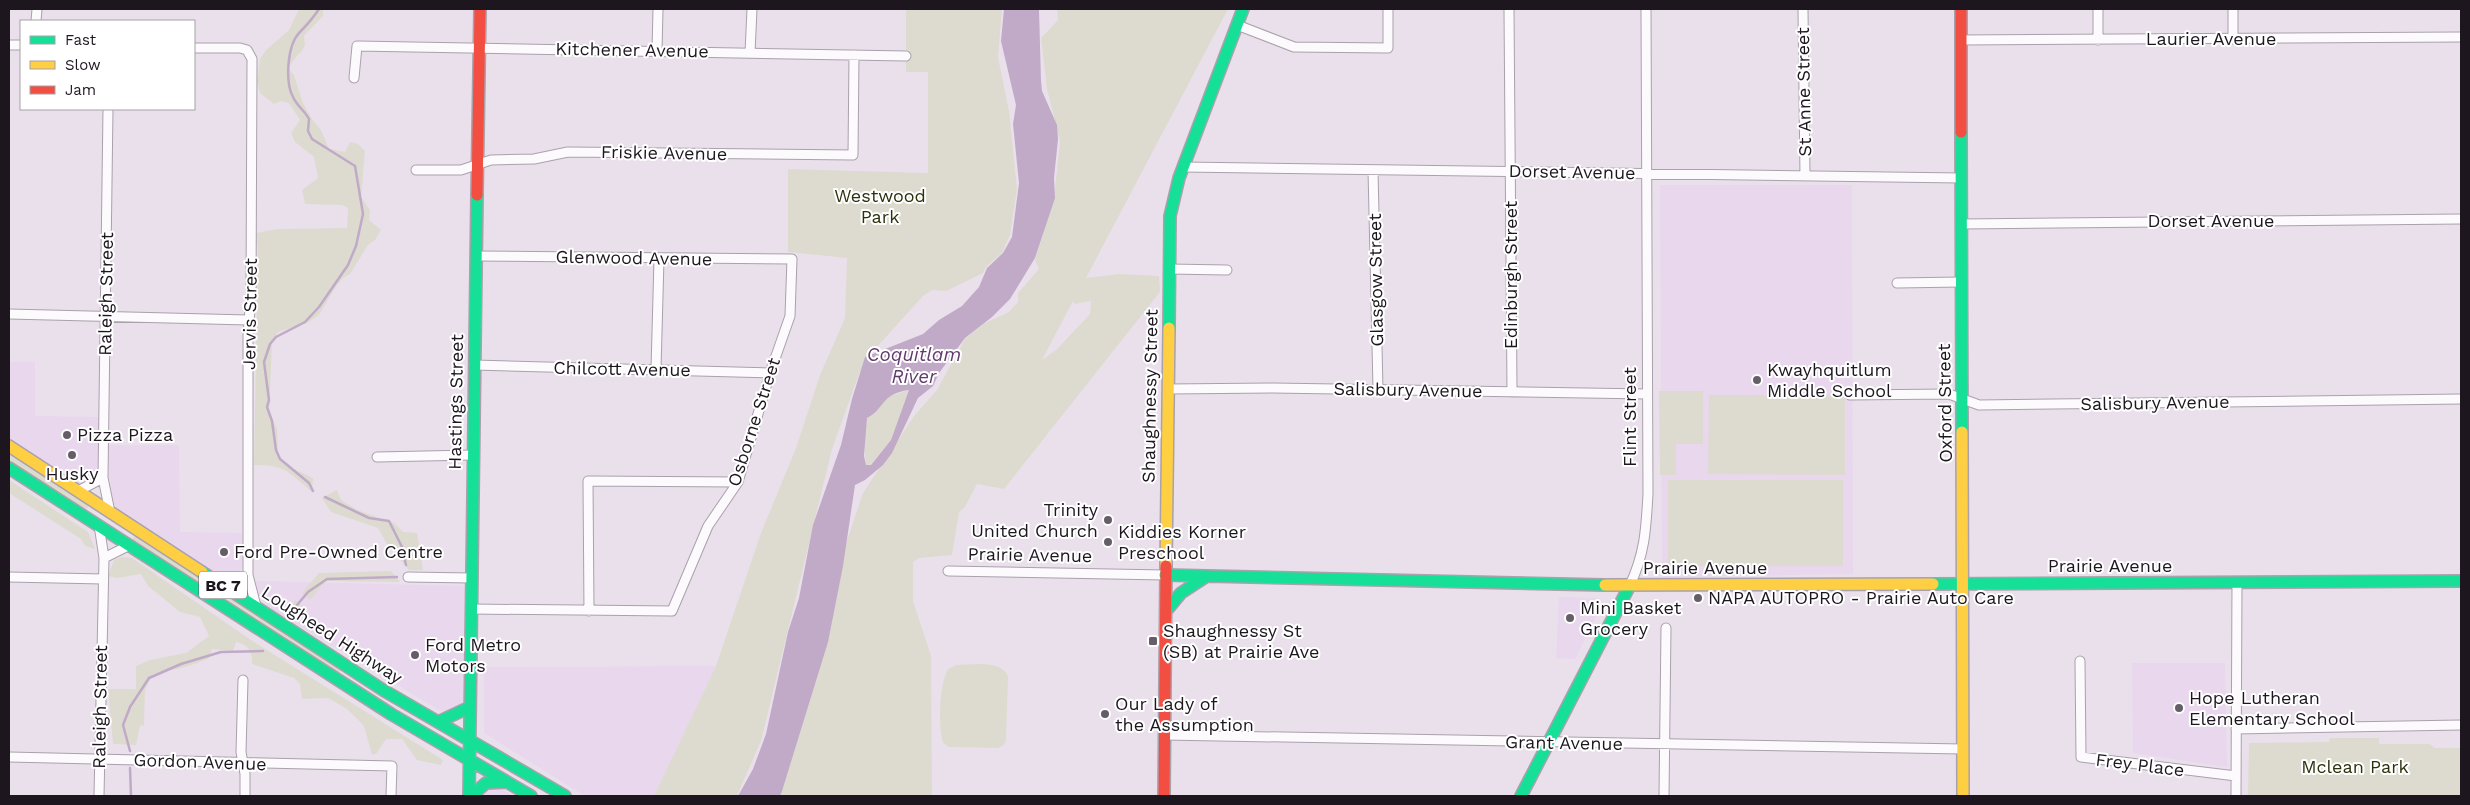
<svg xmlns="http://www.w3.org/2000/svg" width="2470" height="805" font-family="'Work Sans',sans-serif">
  <rect width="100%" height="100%" fill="#eae0ec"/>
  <path fill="#e8d7ed" d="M 1660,185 L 1852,185 L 1853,574 L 1662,577 Z
    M 9,362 L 35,362 L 35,416 L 100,417 L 99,462 L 93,479 L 86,482 L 75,480 L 9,439 Z
    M 109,445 L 179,445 L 180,532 L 242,533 L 242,566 L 240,572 L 227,577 L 215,573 L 117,509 L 111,499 L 109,487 Z
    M 256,581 L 465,586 L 464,699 L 458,709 L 444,713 L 269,608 L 258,595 Z
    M 1559,597 L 1598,598 L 1601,600 L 1601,607 L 1575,659 L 1556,658 Z
    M 2132,663 L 2225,663 L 2227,767 L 2133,753 Z
    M 716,666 L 654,796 L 585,796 L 484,733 L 484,667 Z
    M 493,787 L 501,788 L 514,796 L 477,796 L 480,792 Z"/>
  <path fill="#dddbcf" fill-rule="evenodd" d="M 299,9 L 323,9 L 323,16 L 304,36 L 305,45 L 301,53 L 299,53 L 288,68 L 294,75 L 303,103 L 312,119 L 321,130 L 329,149 L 345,152 L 350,142 L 358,144 L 365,151 L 361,197 L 370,210 L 369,220 L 381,230 L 375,240 L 368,245 L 350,274 L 343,278 L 335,288 L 319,315 L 307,323 L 278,332 L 272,343 L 269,414 L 277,428 L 278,455 L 285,465 L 313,478 L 312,492 C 288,472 286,465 254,465 L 258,251 L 256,233 L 277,229 L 347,228 L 348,208 L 342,205 L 305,204 L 302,190 L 318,178 L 314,157 L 295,142 L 291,133 L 300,120 L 289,103 L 281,101 L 274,104 L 260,93 L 257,82 L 260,59 L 266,50 L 289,30 Z
    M 906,9 L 1002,9 L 998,57 L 1009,111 L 1017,189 L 1010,235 L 1002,253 L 986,267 L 983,273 L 946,291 L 932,290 L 923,296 L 876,348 L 859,374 L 832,449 L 761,741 L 737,796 L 654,796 L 716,666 L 761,533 L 796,448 L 820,375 L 845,318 L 847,258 L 788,252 L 788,169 L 928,173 L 928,72 L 906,72 Z
    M 1057,9 L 1228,9 L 1086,278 L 1119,274 L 1159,276 L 1160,292 L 1004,489 L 977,484 L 965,507 L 959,512 L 952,555 L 919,558 L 913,562 L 913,601 L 931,656 L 932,796 L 773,796 L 831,588 L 863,493 L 914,416 L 937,390 L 965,339 L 983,324 L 1009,312 L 1018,302 L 1018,293 L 1039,269 L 1035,260 L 1054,199 L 1060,141 L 1047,89 L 1041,38 L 1058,20 ZM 1073,301 L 1074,304 L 1091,301 L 1090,314 L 1056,350 L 1042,360 Z
    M 909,390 L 891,440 L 870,465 L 866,465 L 864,439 L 867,418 L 874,414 L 887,397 Z
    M 1659,391 L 1703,391 L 1703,444 L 1676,444 L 1676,475 L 1660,475 Z
    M 1709,395 L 1845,395 L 1845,475 L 1708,474 Z
    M 9,453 L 88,506 L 88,508 L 84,509 L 9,460 Z
    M 9,480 L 88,532 L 95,549 L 85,546 L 81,539 L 9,493 Z
    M 1668,480 L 1843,480 L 1843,566 L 1668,566 Z
    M 337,490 L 341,500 L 357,510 L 394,523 L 403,532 L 417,533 L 423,570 L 409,570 L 387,544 L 378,528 L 331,512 L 322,498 Z
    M 135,535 L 342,669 L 339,673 L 132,540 Z
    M 122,557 L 132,558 L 251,640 L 443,760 L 441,765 L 417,760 L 402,739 L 386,739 L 377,753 L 372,755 L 364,726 L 347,709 L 328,698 L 302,699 L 300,684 L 294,678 L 252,664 C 253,651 247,644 236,642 L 233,651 L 212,649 L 209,658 C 191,667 172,670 153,674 L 145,690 L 144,725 L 140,726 L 136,745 L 113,744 L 108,689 L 136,689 L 136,666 L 150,660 L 186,653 L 209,636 L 200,617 L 180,612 L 148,586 L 141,574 L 117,578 L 108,576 L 114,560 Z
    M 391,571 L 400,582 L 326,581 L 310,600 L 302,593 L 319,573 Z
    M 295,600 L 303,607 L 294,618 L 286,612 Z
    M 956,665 C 972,665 1000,659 1008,676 L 1006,740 L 1004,745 L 998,748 L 949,747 L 943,743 C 938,726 939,685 948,669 Z
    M 2330,738 L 2379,738 L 2379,744 L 2430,744 L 2435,748 L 2461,748 L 2461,796 L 2248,796 L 2249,743 L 2329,742 Z"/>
  <path fill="#c0aac7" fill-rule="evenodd" d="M 1004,9 L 1039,9 L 1041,81 L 1042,91 L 1057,125 L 1058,139 L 1054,178 L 1055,198 L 1035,258 L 1010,299 L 992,317 L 965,338 L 939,373 L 933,386 L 918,398 L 892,453 L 883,465 L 865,480 L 855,485 L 843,566 L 828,642 L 782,791 L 780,796 L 738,796 L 753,769 L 766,734 L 788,632 L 799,598 L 813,525 L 841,445 L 852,399 L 865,357 L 923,334 L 939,320 L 962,306 L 979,287 L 987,268 L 1003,253 L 1012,237 L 1019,183 L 1013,124 L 1016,105 L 1001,41 ZM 909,390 L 891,440 L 871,465 L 866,465 L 864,456 L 867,418 C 885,409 880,394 909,390 Z"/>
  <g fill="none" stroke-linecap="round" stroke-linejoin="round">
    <path stroke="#c0aac7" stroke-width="2.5" d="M 313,491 L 309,483 L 280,459 L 276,450 L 272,421 L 267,407 L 269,400 L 264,362 L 270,344 L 276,337 L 305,322 L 319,307 L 348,265 L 356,246 L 363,214 L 355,166 L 312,139 L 308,131 L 309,119 C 305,111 297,106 293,97 C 285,82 287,46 299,33 C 307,25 313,18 319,9
      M 325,497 L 369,518 L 389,521 L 402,547 L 406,565
      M 291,612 L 308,592 L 327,579 L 397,577
      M 130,751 L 123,725 L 130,707 L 149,678 L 181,664 L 221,652 L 263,651
      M 130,768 L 131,796"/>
    <g stroke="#a9a1ab" stroke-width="11">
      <path id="street" d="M 1509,9 L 1512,392
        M 1803,9 L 1805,176
        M 2098,9 L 2098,40
        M 2233,9 L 2233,39
        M 36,21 L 37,9
        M 1237,25 L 1294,47 L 1388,48 L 1388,9
        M 1961,40 L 2461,37
        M 9,45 L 21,45
        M 194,48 L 240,48 L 247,50 L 252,59 L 251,296 L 248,335 L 248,575 L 256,606
        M 657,51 L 658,9
        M 750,53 L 752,9
        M 354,78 L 357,46 L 906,56
        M 108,109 L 103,478 L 110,512
        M 1183,167 L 1961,178
        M 416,170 L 461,170 L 491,160 L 534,159 L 568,152 L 853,155 L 854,55
        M 1373,170 L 1378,390
        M 1961,224 L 2461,219
        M 1169,269 L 1227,270
        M 1897,283 L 1961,282
        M 9,314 L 248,320
        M 474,365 L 770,373
        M 656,369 L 659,259
        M 1168,389 L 1273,388 L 1647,394
        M 1850,395 L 1949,394 L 1979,405 L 2461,399
        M 377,457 L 472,455
        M 78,491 L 103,478
        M 99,525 L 104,558 L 99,796
        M 104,558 L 130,545
        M 948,571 L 1165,575
        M 9,577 L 103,579
        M 408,577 L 471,578
        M 222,584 L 236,581 L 248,575
        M 1630,585 C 1645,553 1646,529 1648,494 L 1646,9
        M 471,609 L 672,611 L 708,526 L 738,482 L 770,373 L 790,316 L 792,259 L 476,256
        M 589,611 L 588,481 L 738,482
        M 2080,661 L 2081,757 L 2236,776
        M 243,680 L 241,752 L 245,774 L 245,796
        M 2236,729 L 2461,725
        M 1164,735 L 1963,749
        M 9,757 L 392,766 L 391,796
        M 1664,796 L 1666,628
        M 2236,796 L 2237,583"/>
    </g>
    <g stroke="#a9a1ab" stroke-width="14">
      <path id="fast" d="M 1961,132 L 1962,432
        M 1169,328 L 1170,216 L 1179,178 L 1243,9
        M 9,468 L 391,714 L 531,796
        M 202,572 L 383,690 L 565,796
        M 1165,575 L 1605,585
        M 1933,584 L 2461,581
        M 1166,611 L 1181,593 L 1207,576
        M 438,722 L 470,707
        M 469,796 L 477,195
        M 471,796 L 486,783 L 507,782
        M 1521,796 L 1630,585"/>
    </g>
    <g stroke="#a9a1ab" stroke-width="14">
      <path id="slow" d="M 1962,432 L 1963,796
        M 9,446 L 202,572
        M 1166,566 L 1169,328
        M 1605,585 L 1933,584"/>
    </g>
    <g stroke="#a9a1ab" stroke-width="14">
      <path id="jam" d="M 1961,9 L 1961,132
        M 477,195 L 480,9
        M 1164,796 L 1166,566"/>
    </g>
    <use href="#street" stroke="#fcfafc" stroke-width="9"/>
    <use href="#fast" stroke="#16e098" stroke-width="11"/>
    <use href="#slow" stroke="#ffcf43" stroke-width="11"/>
    <use href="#jam" stroke="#f24e42" stroke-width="11"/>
  </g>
  <g fill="#655d67" stroke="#fff" stroke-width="2">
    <circle cx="1757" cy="380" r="5"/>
    <circle cx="67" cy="435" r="5"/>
    <circle cx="72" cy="455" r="5"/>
    <circle cx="1108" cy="520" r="5"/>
    <circle cx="1108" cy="542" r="5"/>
    <circle cx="224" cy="552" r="5"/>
    <circle cx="1698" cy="598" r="5"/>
    <circle cx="1570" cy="618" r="5"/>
    <rect x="1148" y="636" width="10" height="10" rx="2.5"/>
    <circle cx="415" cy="655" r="5"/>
    <circle cx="2179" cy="708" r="5"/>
    <circle cx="1105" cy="714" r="5"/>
  </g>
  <g text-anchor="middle" stroke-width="4" stroke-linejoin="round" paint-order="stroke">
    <rect fill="#fff" stroke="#615c62" stroke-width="1" x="199" y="571.5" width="48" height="27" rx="4"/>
    <g font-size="16" font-weight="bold" fill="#1d161f">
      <text x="223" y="591">BC 7</text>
    </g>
    <g font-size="18" fill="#1d161f" stroke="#fff">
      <text x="2211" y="45">Laurier Avenue</text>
      <text transform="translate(632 50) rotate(1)" y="6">Kitchener Avenue</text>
      <text transform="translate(1804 92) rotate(-91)" y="6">St Anne Street</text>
      <text transform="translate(664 153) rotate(1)" y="6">Friskie Avenue</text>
      <text transform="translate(1572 172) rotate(1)" y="6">Dorset Avenue</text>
      <text x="2211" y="227">Dorset Avenue</text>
      <text transform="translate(634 258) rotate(1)" y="6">Glenwood Avenue</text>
      <text transform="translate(1511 275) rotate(-90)" y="6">Edinburgh Street</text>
      <text transform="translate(1376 280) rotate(-91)" y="6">Glasgow Street</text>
      <text transform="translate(106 294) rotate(-89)" y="6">Raleigh Street</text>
      <text transform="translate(250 314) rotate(-89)" y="6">Jervis Street</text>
      <text transform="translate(622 369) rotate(1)" y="6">Chilcott Avenue</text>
      <text transform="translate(1408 390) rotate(1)" y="6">Salisbury Avenue</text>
      <text transform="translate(1150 396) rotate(-89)" y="6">Shaughnessy Street</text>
      <text transform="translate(456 402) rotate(-89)" y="6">Hastings Street</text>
      <text transform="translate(1945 403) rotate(-91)" y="6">Oxford Street</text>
      <text transform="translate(2155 403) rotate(-1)" y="6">Salisbury Avenue</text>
      <text transform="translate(1630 417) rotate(-90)" y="6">Flint Street</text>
      <text transform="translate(754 422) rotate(-72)" y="6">Osborne Street</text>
      <text transform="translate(1030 555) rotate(1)" y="6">Prairie Avenue</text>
      <text x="2110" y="572">Prairie Avenue</text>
      <text x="1705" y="574">Prairie Avenue</text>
      <text transform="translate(332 635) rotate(33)" y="6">Lougheed Highway</text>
      <text transform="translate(100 707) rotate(-89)" y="6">Raleigh Street</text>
      <text transform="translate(1564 743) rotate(1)" y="6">Grant Avenue</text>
      <text transform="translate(200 762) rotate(2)" y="6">Gordon Avenue</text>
      <text transform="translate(2140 765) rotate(7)" y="6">Frey Place</text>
    </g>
    <g font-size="18" fill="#2d310e" stroke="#fff">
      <text x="880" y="202">Westwood<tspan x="880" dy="21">Park</tspan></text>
      <text x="2355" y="773">Mclean Park</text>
    </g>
    <g font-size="18" fill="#1d161f" stroke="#fff" text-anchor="start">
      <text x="1767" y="376">Kwayhquitlum<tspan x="1767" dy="21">Middle School</tspan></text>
      <text x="77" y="441">Pizza Pizza</text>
      <text x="72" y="480" text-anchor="middle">Husky</text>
      <text x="1098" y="516" text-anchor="end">Trinity<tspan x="1098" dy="21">United Church</tspan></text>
      <text x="1118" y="538">Kiddies Korner<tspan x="1118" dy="21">Preschool</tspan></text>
      <text x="234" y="558">Ford Pre-Owned Centre</text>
      <text x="1708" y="604">NAPA AUTOPRO - Prairie Auto Care</text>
      <text x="1580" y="614">Mini Basket<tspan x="1580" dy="21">Grocery</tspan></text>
      <text x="1163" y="637">Shaughnessy St<tspan x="1163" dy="21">(SB) at Prairie Ave</tspan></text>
      <text x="425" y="651">Ford Metro<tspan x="425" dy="21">Motors</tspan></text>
      <text x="2189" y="704">Hope Lutheran<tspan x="2189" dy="21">Elementary School</tspan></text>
      <text x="1115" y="710">Our Lady of<tspan x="1115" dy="21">the Assumption</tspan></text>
    </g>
    <g font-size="19" font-style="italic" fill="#613b6c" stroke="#fff">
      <text x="914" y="361">Coquitlam<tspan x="914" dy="22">River</tspan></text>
    </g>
  </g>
  <rect width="2470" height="805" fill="none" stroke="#1d161f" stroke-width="20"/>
  <rect x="20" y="20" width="175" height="90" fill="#ffffff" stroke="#a5a2a5"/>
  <rect x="30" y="36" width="25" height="8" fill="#16e098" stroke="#a5a2a5"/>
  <text x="65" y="45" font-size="15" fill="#1d161f">Fast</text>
  <rect x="30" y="61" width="25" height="8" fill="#ffcf43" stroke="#a5a2a5"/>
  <text x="65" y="70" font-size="15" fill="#1d161f">Slow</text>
  <rect x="30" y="86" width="25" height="8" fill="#f24e42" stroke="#a5a2a5"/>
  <text x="65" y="95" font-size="15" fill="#1d161f">Jam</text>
</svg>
